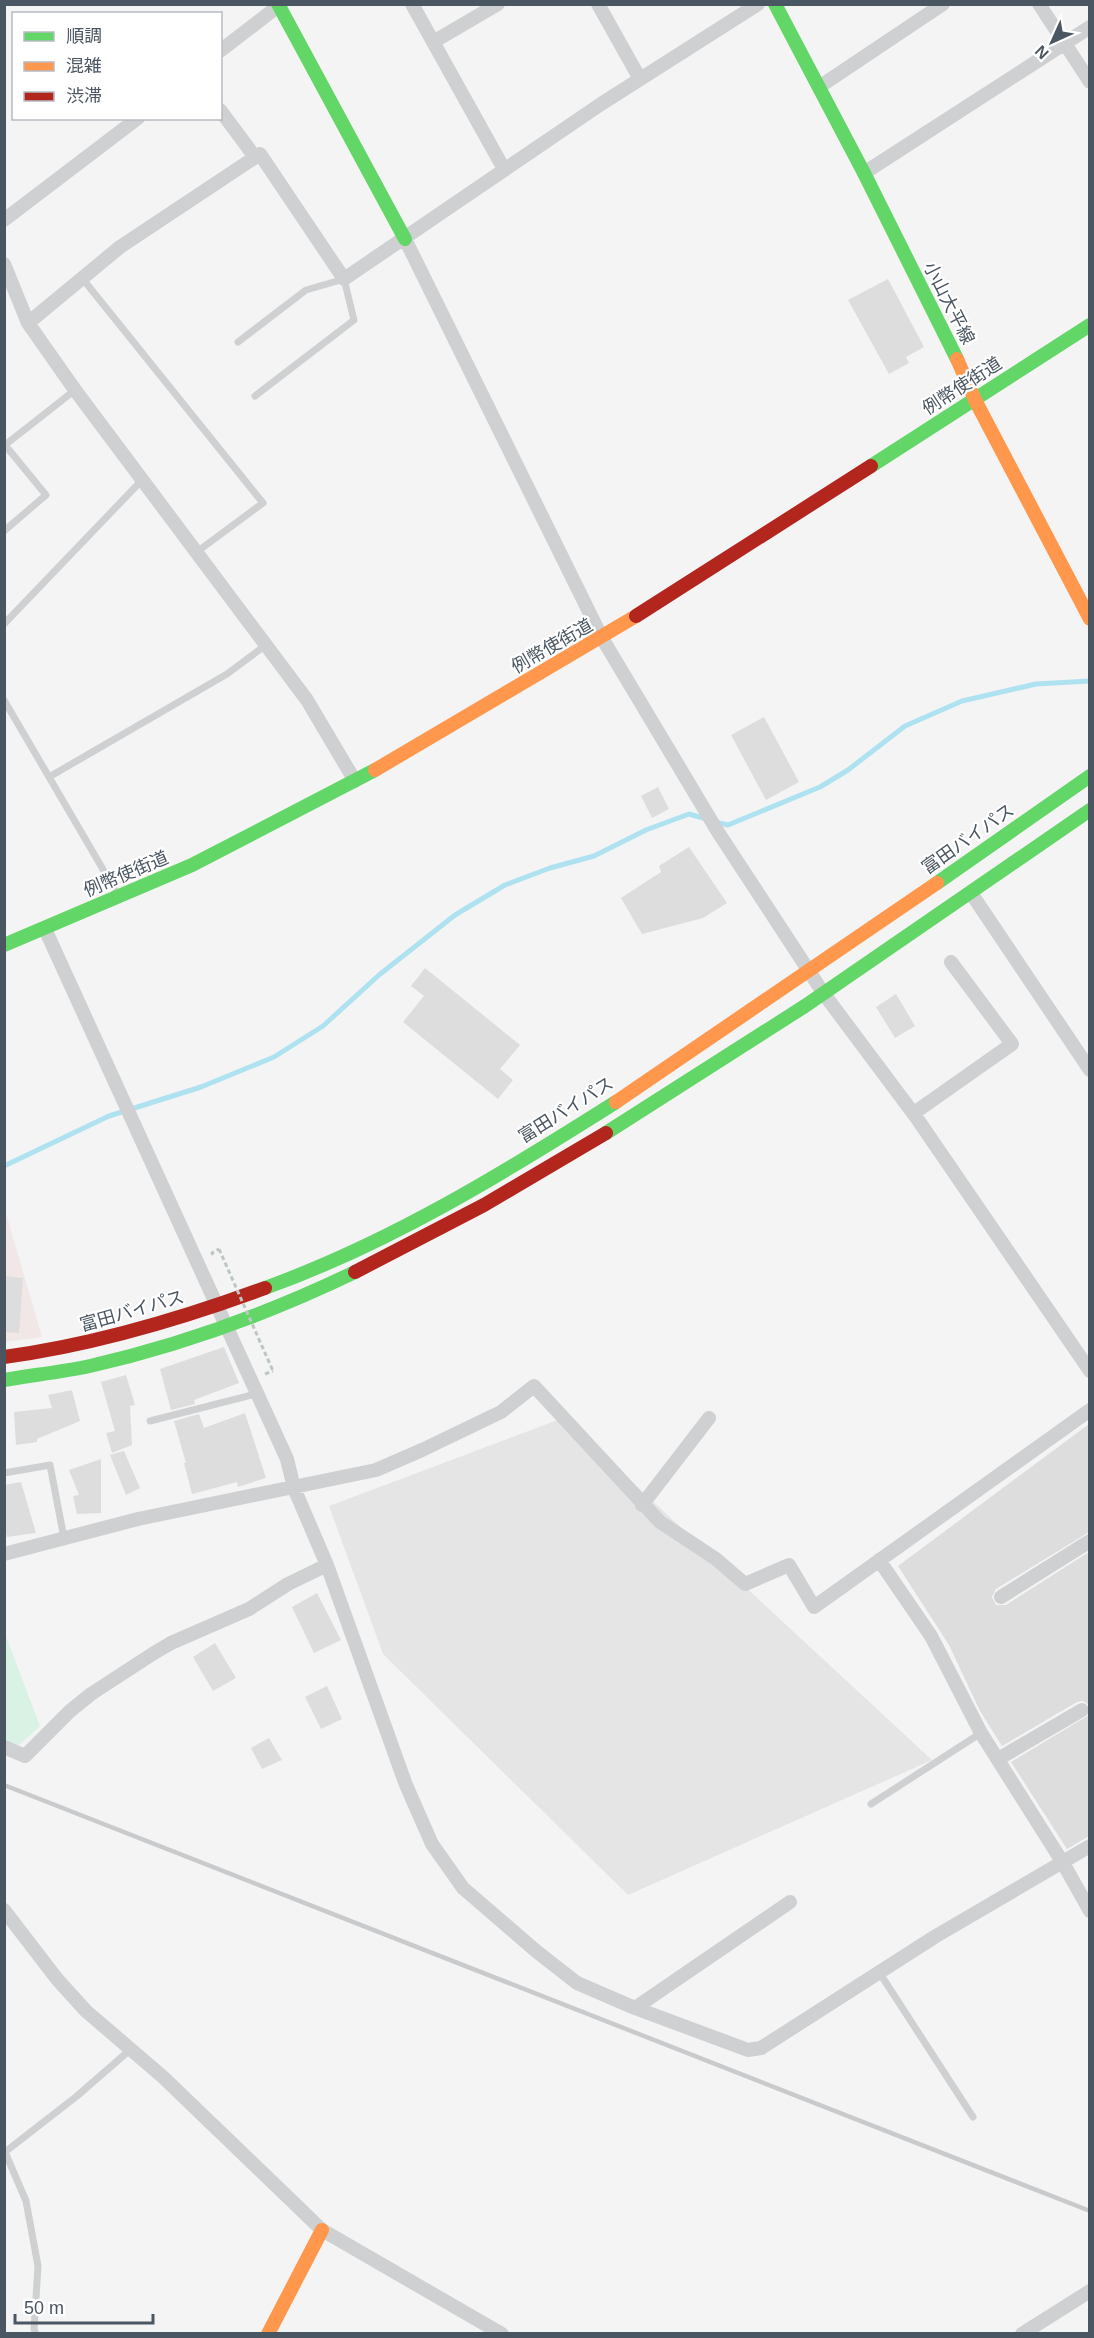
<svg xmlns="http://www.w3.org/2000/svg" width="1094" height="2338" font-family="Helvetica,'Noto Sans JP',sans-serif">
  <rect width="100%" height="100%" fill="#f4f4f4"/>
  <path fill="#e6e5e6" d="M 563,1418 L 932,1760 L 628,1895 L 383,1654 L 329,1506 Z"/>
  <path fill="#f1e7e6" d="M 5,1210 L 42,1337 L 5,1342 Z"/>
  <path fill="#d9f2e3" d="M 4,1631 L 40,1726 L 18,1746 L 5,1741 Z"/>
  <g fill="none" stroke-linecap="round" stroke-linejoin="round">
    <path stroke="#aee2f0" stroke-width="5" d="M 715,822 L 728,825 L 820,787 L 848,770 L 905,726 L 962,701 L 1036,684 L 1090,681
      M 4,1166 L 109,1116 L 201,1087 L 274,1057 L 323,1026 L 379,975 L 455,915 L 505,885 L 550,868 L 594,856 L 646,830 L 689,814 L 707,819"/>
  </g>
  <path fill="#ddddde" d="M 888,279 L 924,347 L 906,357 L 909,363 L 889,374 L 848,300 Z
    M 764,717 L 799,782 L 766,800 L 731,735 Z
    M 658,787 L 669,809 L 652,818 L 641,796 Z
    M 689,847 L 727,903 L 703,918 L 642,934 L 621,898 L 661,872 L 659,866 Z
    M 425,968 L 520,1045 L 500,1069 L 513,1080 L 498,1099 L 403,1022 L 424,996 L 411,986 Z
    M 896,994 L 915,1026 L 895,1038 L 876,1007 Z
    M 4,1276 L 23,1278 L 19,1333 L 4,1332 Z
    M 224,1347 L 239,1383 L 194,1400 L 195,1404 L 171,1410 L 160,1369 Z
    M 126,1375 L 135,1405 L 130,1406 L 132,1445 L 112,1453 L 106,1433 L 115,1431 L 101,1382 Z
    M 72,1390 L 80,1421 L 37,1439 L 37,1442 L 16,1445 L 14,1412 L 52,1408 L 48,1395 Z
    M 245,1413 L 266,1478 L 238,1487 L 237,1482 L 192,1494 L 184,1463 L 186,1463 L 174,1421 L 199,1414 L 204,1428 Z
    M 1089,1424 L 1089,1532 L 996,1589 L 992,1597 L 996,1605 L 1006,1605 L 1089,1552 L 1089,1705 L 1083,1701 L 1077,1702 L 1002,1746 L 980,1711 L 949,1645 L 898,1566 Z
    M 124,1451 L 140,1488 L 126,1495 L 110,1455 Z
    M 101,1459 L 101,1513 L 77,1514 L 73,1496 L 79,1495 L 69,1470 Z
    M 21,1482 L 36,1533 L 7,1537 L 4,1525 L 4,1485 Z
    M 317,1593 L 341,1640 L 314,1653 L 292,1607 Z
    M 215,1643 L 236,1678 L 213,1691 L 193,1657 Z
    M 327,1686 L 342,1719 L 321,1729 L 305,1697 Z
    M 1089,1715 L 1089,1836 L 1067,1849 L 1011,1762 Z
    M 269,1738 L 282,1760 L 262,1769 L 251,1748 Z"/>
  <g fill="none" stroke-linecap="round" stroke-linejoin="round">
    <path stroke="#bcc7c4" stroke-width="3" stroke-dasharray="4.5 3" stroke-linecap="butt" d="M 213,1255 L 212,1253 L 219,1249
      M 265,1374 L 273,1371"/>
    <path stroke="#ced0d2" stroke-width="7" d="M 82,278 L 263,503 L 198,551
      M 238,342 L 306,290 L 344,279 L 354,320 L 255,396
      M 4,531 L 46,495 L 5,445 L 75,390
      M 4,624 L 143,479
      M 4,700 L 118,895
      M 49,777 L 227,674 L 267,644
      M 150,1421 L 256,1394
      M 4,1473 L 50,1465 L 64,1538
      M 871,1804 L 981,1733
      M 879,1972 L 973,2117
      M 36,2334 L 34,2329 L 38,2266 L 26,2201 L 5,2152 L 77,2096 L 131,2049"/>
    <path stroke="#ced0d2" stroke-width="14" d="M 412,4 L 504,169
      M 598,4 L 640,79
      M 1039,4 L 1090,82
      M 433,42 L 498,4
      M 220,51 L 281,4
      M 819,87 L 943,4
      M 220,110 L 255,157
      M 864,173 L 1090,27
      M 4,220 L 138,118
      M 405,239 L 602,638 L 718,832 L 824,994 L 916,1117 L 1090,1371
      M 4,264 L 28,323 L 75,390 L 307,700 L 355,781
      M 28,323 L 120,247 L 260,154 L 344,279 L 601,104 L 758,4
      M 971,893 L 1090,1070
      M 45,929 L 287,1459 L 294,1488 L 327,1565 L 406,1785 L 432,1844 L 463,1888 L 536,1951 L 577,1983 L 635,2008 L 748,2050 L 761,2048 L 936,1936 L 1090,1846
      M 914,1113 L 1012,1044 L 951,962
      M 642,1505 L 709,1418
      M 4,1554 L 138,1519 L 376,1470 L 422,1450 L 501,1412 L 534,1386 L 660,1522 L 716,1559 L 745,1584 L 789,1565 L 814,1607 L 1090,1410
      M 879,1560 L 931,1636 L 981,1733 L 1063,1863 L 1090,1911
      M 1001,1597 L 1090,1541
      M 4,1747 L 25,1756 L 70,1711 L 91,1694 L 154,1653 L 171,1643 L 249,1609 L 288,1584 L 327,1565
      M 998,1759 L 1082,1710
      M 4,1910 L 57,1979 L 86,2011 L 163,2077 L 322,2230 L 502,2334
      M 635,2008 L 790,1902
      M 1022,2334 L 1090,2291"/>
    <path stroke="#63d668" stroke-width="14" d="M 278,4 L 405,239
      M 775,4 L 864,173 L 957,359
      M 871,466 L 1090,325
      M 937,883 L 1090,776
      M 4,945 L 192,865 L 375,770
      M 606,1133 L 805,1006 L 1090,810
      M 265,1288 C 390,1243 504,1173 616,1102
      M 4,1380 C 33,1375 62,1372 90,1366 C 182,1345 270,1313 355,1272"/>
    <path stroke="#ff974d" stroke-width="14" d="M 957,359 L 975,400 L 1090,619
      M 375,770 L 636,616
      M 616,1102 L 937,883
      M 268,2334 L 322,2230"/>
    <path stroke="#b3261e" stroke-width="14" d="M 636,616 L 871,466
      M 355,1272 L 484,1205 L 606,1133
      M 4,1357 C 94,1345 181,1319 265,1288"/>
    <path stroke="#c9cacc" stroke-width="4.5" d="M 4,1785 L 1090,2211"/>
    <path stroke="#bcc7c4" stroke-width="3" stroke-dasharray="4.5 3" stroke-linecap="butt" d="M 219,1249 L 273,1371"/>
  </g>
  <g text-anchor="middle" stroke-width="4.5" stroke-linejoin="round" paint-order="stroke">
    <g font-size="18" fill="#4a5661" stroke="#fff">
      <text transform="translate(949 303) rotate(63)" y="6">小山大平線</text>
      <text transform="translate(962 386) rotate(-33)" y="6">例幣使街道</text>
      <text transform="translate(552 646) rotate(-30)" y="6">例幣使街道</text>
      <text transform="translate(968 839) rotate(-35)" y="6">富田バイパス</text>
      <text transform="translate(126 874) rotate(-23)" y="6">例幣使街道</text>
      <text transform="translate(566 1110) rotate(-32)" y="6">富田バイパス</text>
      <text transform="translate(132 1311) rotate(-16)" y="6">富田バイパス</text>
    </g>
  </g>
  <rect width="1094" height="2338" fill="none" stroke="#4a5661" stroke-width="12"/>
  <rect x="12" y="12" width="210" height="108" fill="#ffffff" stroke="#b7bbc0" stroke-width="1.5"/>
  <rect x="24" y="32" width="30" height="9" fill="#63d668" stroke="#b7bbc0" stroke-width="1.5"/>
  <text x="66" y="42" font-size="18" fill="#4a5661">順調</text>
  <rect x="24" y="62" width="30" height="9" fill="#ff974d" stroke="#b7bbc0" stroke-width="1.5"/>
  <text x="66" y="72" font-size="18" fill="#4a5661">混雑</text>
  <rect x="24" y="92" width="30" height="9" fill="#b3261e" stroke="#b7bbc0" stroke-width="1.5"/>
  <text x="66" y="102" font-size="18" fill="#4a5661">渋滞</text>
  <g transform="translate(1052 42) rotate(225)" stroke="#ffffff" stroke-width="4.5" paint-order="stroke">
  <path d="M0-4.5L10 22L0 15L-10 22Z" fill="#4a5661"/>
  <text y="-9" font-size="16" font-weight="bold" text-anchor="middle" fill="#4a5661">N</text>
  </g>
  <path d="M15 2314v9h138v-9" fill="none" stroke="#4a5661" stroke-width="3"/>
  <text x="24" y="2314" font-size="18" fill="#4a5661" stroke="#ffffff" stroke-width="4.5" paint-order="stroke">50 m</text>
</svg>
